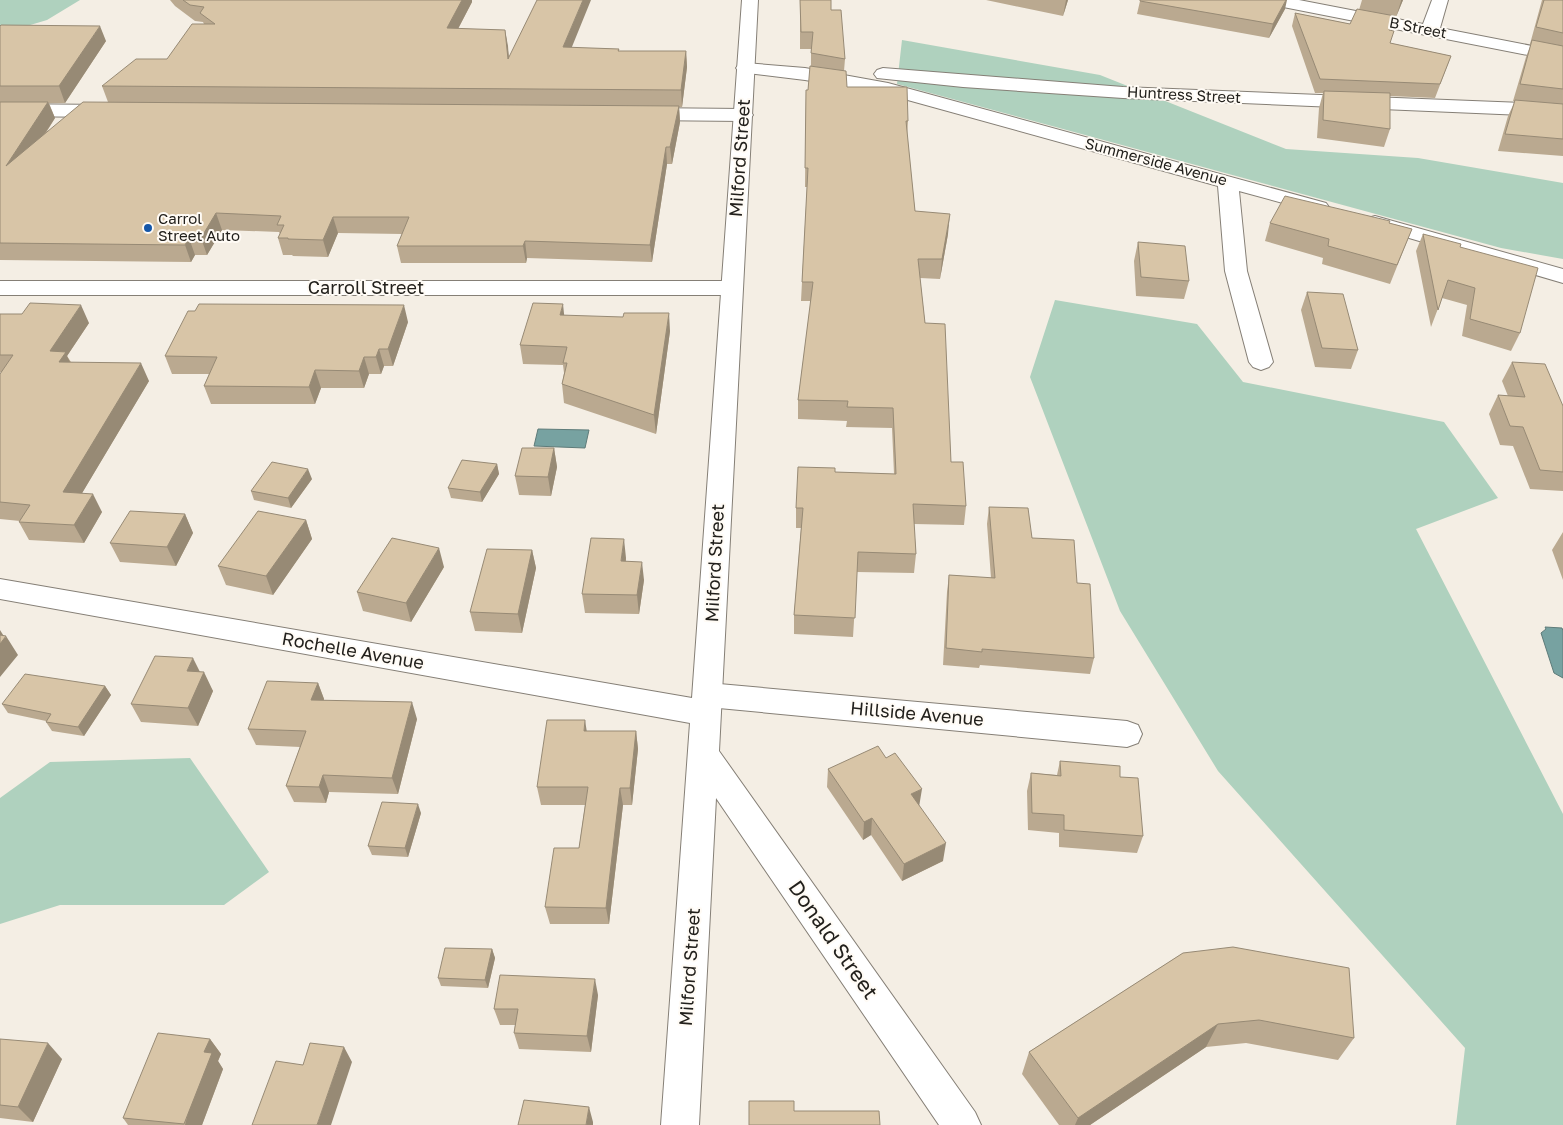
<svg xmlns="http://www.w3.org/2000/svg" width="1563" height="1125" font-family="'Golos Text',sans-serif">
  <rect width="100%" height="100%" fill="#f4eee4"/>
  <path fill="#afd1be" d="M 0,0 L 80,0 L 47,20 L 0,34 Z
    M 902,40 L 1100,75 L 1286,149 L 1418,158 L 1563,183 L 1563,259 L 1501,248 L 897,84 Z
    M 1055,300 L 1197,324 L 1243,382 L 1444,422 L 1498,498 L 1416,529 L 1563,814 L 1563,1125 L 1456,1125 L 1465,1048 L 1218,771 L 1120,611 L 1030,377 Z
    M 190,758 L 269,872 L 224,905 L 60,905 L 0,924 L 0,798 L 50,762 Z"/>
  <path fill="#77a2a1" stroke="#5e7b79" d="M 538,429 L 589,430 L 585,448 L 534,446 Z
    M 1545,627 L 1562,628 L 1563,631 L 1563,678 L 1554,673 L 1541,633 L 1546,629 Z"/>
  <g fill="none" stroke-linecap="round" stroke-linejoin="round">
    <g stroke="#857f76" stroke-width="2">
      <path id="minor" d="M 1265,0 L 1299,0 L 1423,24 L 1432,0 L 1448,0 L 1440,28 L 1563,52 L 1563,62 L 1273,5 L 1267,4 Z
        M 745,63 L 805,68 L 888,83 L 1326,203 L 1329,207 L 1326,211 L 1319,213 L 1239,191 L 1247,271 L 1273,362 L 1269,367 L 1261,370 L 1253,367 L 1249,362 L 1225,271 L 1218,186 L 886,94 L 805,80 L 739,72 L 736,68 L 739,64 Z
        M 883,68 L 1123,87 L 1523,103 L 1563,108 L 1563,120 L 1523,115 L 1123,98 L 963,87 L 877,78 L 874,74 L 877,70 Z
        M 0,104 L 109,105 L 116,107 L 119,111 L 116,115 L 109,117 L 0,116 Z
        M 642,108 L 743,109 L 750,111 L 753,115 L 750,119 L 743,121 L 642,120 L 635,118 L 632,114 L 635,110 Z
        M 1375,216 L 1563,269 L 1563,283 L 1368,226 L 1364,222 L 1368,218 Z
        M 0,281 L 732,281 L 740,283 L 743,288 L 740,293 L 732,295 L 0,295 Z
        M 708,683 L 1127,721 L 1138,725 L 1142,734 L 1138,743 L 1127,747 L 708,707 L 697,703 L 693,695 L 697,687 Z"/>
    </g>
    <g stroke="#857f76" stroke-width="2">
      <path id="tertiary" d="M 742,0 L 758,0 L 719,751 L 975,1112 L 981,1125 L 939,1125 L 716,798 L 699,1125 L 661,1125 L 690,723 L 0,599 L 0,579 L 692,698 Z"/>
    </g>
    <use href="#minor" fill="#fff" fill-rule="evenodd"/>
    <use href="#tertiary" fill="#fff" fill-rule="evenodd"/>
  </g>
  <path fill="#baa990" d="M 170,0 L 472,0 L 472,2 L 458,29 L 505,30 L 509,57 L 572,48 L 619,49 L 619,51 L 686,51 L 687,67 L 682,107 L 679,107 L 680,122 L 672,164 L 667,164 L 652,262 L 527,258 L 526,263 L 401,263 L 397,246 L 402,234 L 338,233 L 328,257 L 293,256 L 292,255 L 283,255 L 278,238 L 280,234 L 279,232 L 222,230 L 207,255 L 195,255 L 191,262 L 0,260 L 0,26 L 106,41 L 65,103 L 49,103 L 55,118 L 46,133 L 108,102 L 102,86 L 167,59 L 204,24 L 203,22 L 195,21 L 175,6 Z
    M 800,0 L 831,0 L 831,10 L 845,59 L 844,71 L 847,87 L 908,121 L 907,136 L 915,211 L 948,234 L 940,279 L 920,278 L 925,323 L 951,462 L 966,506 L 964,525 L 914,524 L 916,554 L 914,573 L 857,572 L 853,637 L 794,634 L 794,615 L 801,528 L 796,528 L 796,508 L 835,472 L 894,474 L 892,428 L 846,427 L 847,421 L 798,419 L 798,400 L 811,301 L 801,301 L 807,187 L 805,187 L 806,90 L 808,90 L 811,66 L 811,49 L 800,49 Z
    M 986,0 L 1068,0 L 1063,16 Z
    M 1362,0 L 1403,0 L 1396,17 L 1395,17 L 1390,30 L 1390,43 L 1451,56 L 1435,98 L 1390,96 L 1390,129 L 1384,147 L 1317,138 L 1319,108 L 1323,93 L 1315,93 L 1292,26 L 1295,13 L 1350,24 L 1359,10 Z
    M 1542,0 L 1563,0 L 1563,156 L 1498,151 L 1508,116 L 1515,101 L 1513,101 L 1526,57 L 1531,44 L 1530,44 Z
    M 1140,1 L 1285,9 L 1269,38 L 1137,14 Z
    M 1270,223 L 1389,223 L 1412,229 L 1390,284 L 1322,264 L 1323,258 L 1265,241 Z
    M 1423,234 L 1460,247 L 1520,333 L 1511,351 L 1462,336 L 1467,305 L 1442,298 L 1431,327 L 1416,251 Z
    M 1138,242 L 1189,281 L 1184,299 L 1136,296 L 1134,261 Z
    M 1307,292 L 1358,350 L 1351,369 L 1315,367 L 1301,310 Z
    M 0,314 L 89,323 L 67,356 L 71,362 L 149,381 L 82,493 L 102,512 L 84,543 L 29,540 L 19,522 L 20,521 L 0,519 L 0,374 L 1,372 L 0,372 Z
    M 564,315 L 670,331 L 656,434 L 564,403 L 562,384 L 564,373 L 563,365 L 523,364 L 520,345 Z
    M 408,322 L 393,366 L 384,366 L 381,374 L 369,374 L 364,388 L 321,388 L 315,404 L 211,404 L 204,386 L 209,374 L 172,374 L 165,356 Z
    M 1512,362 L 1563,406 L 1563,491 L 1530,489 L 1513,446 L 1500,445 L 1489,414 L 1498,395 L 1508,396 L 1502,381 Z
    M 554,448 L 557,467 L 551,496 L 519,495 L 515,476 Z
    M 497,464 L 499,474 L 482,502 L 451,498 L 448,488 Z
    M 312,479 L 291,508 L 254,500 L 251,491 Z
    M 989,507 L 1032,538 L 1077,583 L 1094,658 L 1090,674 L 980,665 L 979,668 L 943,665 L 947,592 L 949,575 L 991,578 L 987,524 Z
    M 185,514 L 193,533 L 176,566 L 120,562 L 110,543 Z
    M 306,520 L 312,539 L 273,595 L 226,585 L 218,566 Z
    M 1563,532 L 1563,580 L 1552,550 Z
    M 532,550 L 536,568 L 522,633 L 475,631 L 470,612 Z
    M 626,558 L 626,561 L 644,580 L 639,614 L 585,613 L 582,594 Z
    M 444,567 L 411,622 L 363,611 L 357,592 Z
    M 200,672 L 213,691 L 198,726 L 141,722 L 131,704 Z
    M 318,683 L 324,699 L 324,700 L 417,719 L 398,794 L 329,792 L 326,803 L 294,802 L 286,786 L 300,747 L 256,745 L 248,729 Z
    M 105,686 L 111,695 L 84,736 L 52,731 L 46,722 L 46,721 L 8,713 L 2,704 Z
    M 587,731 L 636,731 L 638,749 L 632,805 L 623,805 L 609,924 L 550,924 L 545,907 L 579,848 L 585,805 L 541,805 L 537,787 Z
    M 1060,761 L 1120,777 L 1143,836 L 1137,853 L 1059,847 L 1059,833 L 1028,830 L 1027,791 L 1031,773 L 1057,775 Z
    M 828,769 L 919,806 L 943,861 L 902,881 L 871,835 L 863,840 L 827,787 Z
    M 421,813 L 408,857 L 372,855 L 368,846 Z
    M 492,949 L 495,958 L 488,988 L 441,986 L 438,978 Z
    M 1183,953 L 1354,1038 L 1338,1060 L 1246,1043 L 1206,1047 L 1090,1125 L 1059,1125 L 1022,1074 L 1029,1052 Z
    M 598,995 L 591,1052 L 519,1049 L 514,1033 L 515,1025 L 500,1025 L 494,1009 Z
    M 0,1039 L 62,1059 L 33,1122 L 0,1118 Z
    M 210,1039 L 221,1054 L 218,1061 L 223,1069 L 202,1125 L 128,1125 L 123,1118 Z"/>
  <path fill="#978a75" d="M 462,0 L 472,0 L 472,2 L 450,44 L 447,28 Z
    M 583,0 L 591,0 L 565,64 L 563,47 Z
    M 1066,0 L 1068,0 L 1063,16 Z
    M 1286,0 L 1287,0 L 1285,9 L 1269,38 L 1273,24 Z
    M 1401,0 L 1403,0 L 1396,17 L 1401,1 Z
    M 100,26 L 106,41 L 65,103 L 59,86 Z
    M 505,30 L 508,46 L 510,75 L 508,59 Z
    M 686,51 L 687,67 L 682,107 L 681,90 Z
    M 48,102 L 55,118 L 13,182 L 6,166 Z
    M 679,106 L 680,122 L 672,164 L 670,147 Z
    M 666,147 L 667,164 L 652,262 L 650,245 Z
    M 216,213 L 222,230 L 207,255 L 201,238 Z
    M 950,214 L 948,234 L 940,279 L 942,259 Z
    M 333,217 L 338,233 L 328,257 L 323,240 Z
    M 189,238 L 195,255 L 191,262 L 185,245 Z
    M 525,241 L 527,258 L 526,263 L 523,246 Z
    M 563,304 L 565,323 L 560,315 Z
    M 81,305 L 89,323 L 67,356 L 74,370 L 68,380 L 50,351 Z
    M 404,305 L 408,322 L 393,366 L 388,349 Z
    M 669,313 L 670,331 L 656,434 L 654,415 Z
    M 379,349 L 384,366 L 381,374 L 376,357 Z
    M 364,357 L 369,374 L 364,388 L 359,371 Z
    M 141,363 L 149,381 L 72,510 L 63,492 Z
    M 315,370 L 321,388 L 315,404 L 309,387 Z
    M 554,448 L 557,467 L 551,496 L 548,477 Z
    M 497,464 L 499,474 L 482,502 L 480,492 Z
    M 308,469 L 312,479 L 291,508 L 288,498 Z
    M 93,494 L 102,512 L 84,543 L 74,525 Z
    M 185,514 L 193,533 L 176,566 L 167,547 Z
    M 306,520 L 312,539 L 273,595 L 266,576 Z
    M 624,539 L 626,558 L 623,580 L 621,561 Z
    M 439,548 L 444,567 L 411,622 L 406,603 Z
    M 532,550 L 536,568 L 522,633 L 518,614 Z
    M 642,562 L 644,580 L 639,614 L 637,595 Z
    M 0,630 L 5,638 L 6,636 L 18,655 L 0,677 Z
    M 193,658 L 202,676 L 204,672 L 213,691 L 198,726 L 188,708 L 187,671 Z
    M 318,683 L 324,699 L 318,717 L 311,700 Z
    M 105,686 L 111,695 L 84,736 L 78,727 Z
    M 412,702 L 417,719 L 398,794 L 392,778 Z
    M 585,720 L 588,739 L 584,731 Z
    M 636,731 L 638,749 L 632,805 L 630,788 Z
    M 323,775 L 329,792 L 326,803 L 319,787 Z
    M 620,788 L 623,805 L 609,924 L 606,908 Z
    M 922,789 L 919,807 L 911,794 Z
    M 418,804 L 421,813 L 408,857 L 405,848 Z
    M 872,818 L 871,835 L 863,840 L 864,822 Z
    M 946,843 L 943,861 L 902,881 L 904,864 Z
    M 492,949 L 495,958 L 488,988 L 485,980 Z
    M 595,979 L 598,995 L 591,1052 L 587,1036 Z
    M 1218,1024 L 1206,1047 L 1090,1125 L 1075,1125 L 1078,1118 Z
    M 210,1039 L 221,1054 L 218,1061 L 223,1069 L 202,1125 L 185,1125 L 204,1052 Z
    M 48,1043 L 62,1059 L 33,1122 L 18,1107 Z
    M 344,1047 L 352,1062 L 331,1125 L 317,1125 Z
    M 589,1107 L 593,1122 L 593,1125 L 586,1125 Z"/>
  <path fill="#d8c5a7" stroke="#978a75" d="M 183,0 L 462,0 L 447,28 L 505,30 L 508,59 L 537,0 L 583,0 L 563,47 L 619,49 L 618,51 L 686,51 L 681,90 L 102,86 L 136,59 L 167,59 L 192,24 L 215,24 L 200,13 L 204,7 L 190,5 Z
    M 800,0 L 831,0 L 831,10 L 841,10 L 845,59 L 811,53 L 813,32 L 801,32 Z
    M 1140,0 L 1286,0 L 1273,24 L 1140,1 Z
    M 1544,0 L 1563,0 L 1563,33 L 1536,27 Z
    M 1357,9 L 1395,16 L 1389,30 L 1394,31 L 1390,43 L 1451,56 L 1440,84 L 1320,79 L 1295,13 L 1350,24 Z
    M 1,25 L 100,26 L 59,86 L 0,86 L 0,26 Z
    M 1532,40 L 1563,46 L 1563,89 L 1520,84 Z
    M 810,66 L 846,71 L 847,87 L 907,87 L 908,121 L 906,121 L 915,211 L 950,214 L 942,259 L 918,259 L 925,323 L 945,324 L 951,462 L 963,462 L 966,506 L 913,504 L 916,554 L 858,552 L 855,618 L 794,615 L 803,508 L 796,508 L 798,467 L 835,468 L 835,472 L 896,474 L 893,408 L 847,407 L 848,401 L 798,400 L 813,282 L 802,282 L 808,168 L 805,168 L 806,90 L 808,90 Z
    M 1324,91 L 1390,93 L 1390,129 L 1323,120 Z
    M 1515,100 L 1563,104 L 1563,139 L 1505,134 Z
    M 0,102 L 48,102 L 6,166 L 83,102 L 679,106 L 670,147 L 666,147 L 650,245 L 525,241 L 523,246 L 397,246 L 409,217 L 333,217 L 323,240 L 288,239 L 288,238 L 278,238 L 284,225 L 277,225 L 281,216 L 216,213 L 201,238 L 189,238 L 185,245 L 0,243 Z
    M 1285,196 L 1390,221 L 1389,223 L 1412,229 L 1397,265 L 1328,246 L 1329,239 L 1270,223 Z
    M 1423,234 L 1461,244 L 1460,247 L 1538,268 L 1520,333 L 1470,319 L 1475,288 L 1448,280 L 1438,310 Z
    M 1138,242 L 1185,246 L 1189,281 L 1141,277 Z
    M 1307,292 L 1343,294 L 1358,350 L 1322,348 Z
    M 30,303 L 81,305 L 50,351 L 66,352 L 59,362 L 141,363 L 63,492 L 93,494 L 74,525 L 19,522 L 30,505 L 0,502 L 0,374 L 13,355 L 0,355 L 0,314 L 22,314 Z
    M 533,303 L 563,304 L 560,315 L 623,317 L 624,313 L 669,313 L 654,415 L 562,384 L 567,363 L 563,363 L 567,347 L 520,345 Z
    M 199,304 L 404,305 L 388,349 L 379,349 L 376,357 L 364,357 L 359,371 L 315,370 L 309,387 L 204,386 L 217,357 L 165,356 L 188,311 L 195,311 Z
    M 1512,362 L 1545,364 L 1563,406 L 1563,472 L 1540,470 L 1523,427 L 1510,426 L 1498,395 L 1525,397 Z
    M 522,448 L 554,448 L 548,477 L 515,476 Z
    M 462,460 L 497,464 L 480,492 L 448,488 Z
    M 272,462 L 308,469 L 288,498 L 251,491 Z
    M 989,507 L 1028,508 L 1032,538 L 1074,540 L 1077,583 L 1090,584 L 1094,658 L 982,649 L 982,652 L 946,648 L 949,575 L 995,578 Z
    M 130,511 L 185,514 L 167,547 L 110,543 Z
    M 258,511 L 306,520 L 266,576 L 218,566 Z
    M 392,538 L 439,548 L 406,603 L 357,592 Z
    M 591,538 L 624,539 L 621,561 L 642,562 L 637,595 L 582,594 Z
    M 487,549 L 532,550 L 518,614 L 470,612 Z
    M 0,635 L 6,636 L 0,644 Z
    M 155,656 L 193,658 L 187,671 L 204,672 L 188,708 L 131,704 Z
    M 25,674 L 105,686 L 78,727 L 46,722 L 51,714 L 2,704 Z
    M 267,681 L 318,683 L 311,700 L 412,702 L 392,778 L 323,775 L 319,787 L 286,786 L 306,731 L 248,729 Z
    M 547,720 L 585,720 L 584,731 L 636,731 L 630,788 L 620,788 L 606,908 L 545,907 L 554,848 L 579,848 L 588,787 L 537,787 Z
    M 878,746 L 886,758 L 895,753 L 922,789 L 911,794 L 946,843 L 904,864 L 872,818 L 864,822 L 828,769 Z
    M 1060,761 L 1120,766 L 1120,777 L 1138,778 L 1143,836 L 1064,830 L 1064,815 L 1032,813 L 1031,773 L 1061,776 Z
    M 382,802 L 418,804 L 405,848 L 368,846 Z
    M 1233,947 L 1349,968 L 1354,1038 L 1259,1020 L 1218,1024 L 1078,1118 L 1029,1052 L 1183,953 Z
    M 445,948 L 492,949 L 485,980 L 438,978 Z
    M 500,975 L 595,979 L 587,1036 L 514,1033 L 518,1009 L 494,1009 Z
    M 158,1033 L 210,1039 L 204,1052 L 212,1053 L 184,1124 L 123,1118 Z
    M 0,1039 L 48,1043 L 18,1107 L 0,1105 Z
    M 310,1043 L 344,1047 L 317,1125 L 252,1125 L 276,1061 L 303,1065 Z
    M 524,1100 L 589,1107 L 586,1125 L 518,1125 Z
    M 749,1101 L 794,1101 L 794,1111 L 879,1111 L 880,1125 L 749,1125 Z"/>
  <circle fill="#1557a8" stroke="#fffbf5" stroke-width="2" cx="148" cy="228" r="5"/>
  <g text-anchor="middle" stroke-width="4" stroke-linejoin="round" paint-order="stroke">
    <g font-size="15" fill="#22201c" stroke="#fffbf5">
      <text transform="translate(1418 28) rotate(11)" y="5">B Street</text>
      <text transform="translate(1184 95) rotate(3)" y="5">Huntress Street</text>
      <text transform="translate(1156 162) rotate(15)" y="5">Summerside Avenue</text>
    </g>
    <g font-size="15" fill="#22201c" stroke="#fffbf5" text-anchor="start">
      <text x="158" y="224">Carrol<tspan x="158" dy="17">Street Auto</tspan></text>
    </g>
    <g font-size="18" fill="#22201c" stroke="#fffbf5">
      <text transform="translate(740 158) rotate(-86)" y="6">Milford Street</text>
      <text x="366" y="294">Carroll Street</text>
      <text transform="translate(715 563) rotate(-87)" y="6">Milford Street</text>
      <text transform="translate(353 651) rotate(10)" y="6">Rochelle Avenue</text>
      <text transform="translate(917 714) rotate(5)" y="6">Hillside Avenue</text>
      <text transform="translate(690 967) rotate(-86)" y="6">Milford Street</text>
    </g>
    <g font-size="21" fill="#22201c" stroke="#fffbf5">
      <text transform="translate(833 940) rotate(55)" y="7">Donald Street</text>
    </g>
  </g>
</svg>
